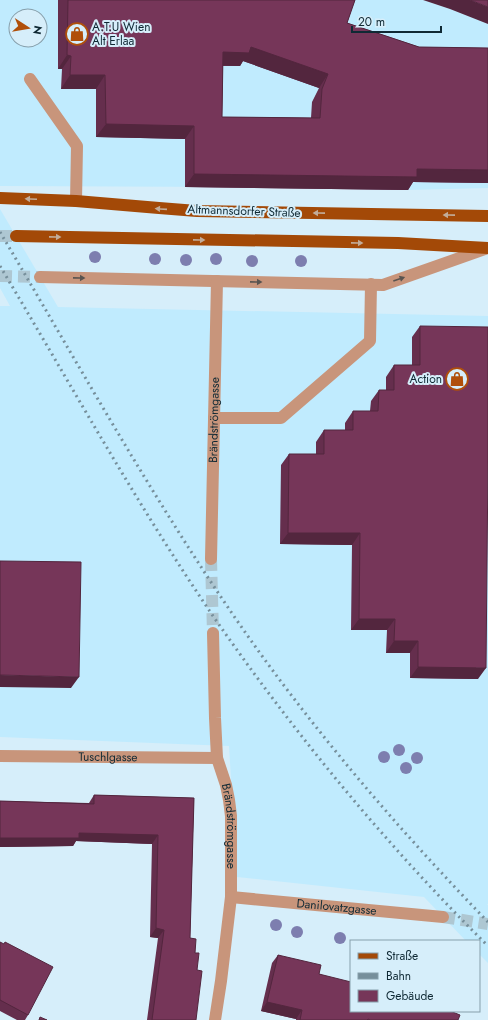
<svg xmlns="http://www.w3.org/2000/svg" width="488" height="1020" font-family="Jost,sans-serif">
  <rect width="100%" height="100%" fill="#d6eefa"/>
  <path fill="#c0ebfe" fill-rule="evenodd" d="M 0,0 L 423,0 L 450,9 L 488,24 L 488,188 L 408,190 L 229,187 L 0,186 ZM 16,16 L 40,16 L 40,40 L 16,40 Z
    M 0,209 L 58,307 L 488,316 L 488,904 L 487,904 L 488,905 L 488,963 L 479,954 L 479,941 L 466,941 L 424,897 L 237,877 L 229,746 L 0,737 L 0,306 L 10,306 L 0,288 Z"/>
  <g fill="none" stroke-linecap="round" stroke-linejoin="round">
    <path stroke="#aec7d2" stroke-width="12" stroke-dasharray="12 6" stroke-linecap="butt" d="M 0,276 L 40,277
      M 211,559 L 213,633
      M 443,917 L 488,924"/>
    <path stroke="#aec7d2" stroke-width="12" stroke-dasharray="12 6" stroke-linecap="butt" d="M 0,236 L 16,236"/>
    <path stroke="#c8957b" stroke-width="12" d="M 30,79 L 77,146 L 76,201
      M 214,418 L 281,418 L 370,341 L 371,284"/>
    <g stroke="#c8957b" stroke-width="12">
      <path d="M 40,277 L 383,285 L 488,248"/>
      <path id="s1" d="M 211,559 L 217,281"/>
      <path id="s2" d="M 213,633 L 215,718 L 217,758 L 226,785 L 229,800 L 231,816 L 231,897 L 221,981 L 215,1020"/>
      <path id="s3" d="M 0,756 L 217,758"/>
      <path id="s4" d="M 231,897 L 443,917"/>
    </g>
    <path stroke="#a34907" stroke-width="12" d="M 0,198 L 76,201 L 159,208 L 197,211 L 488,216
      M 16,236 L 398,243 L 488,248"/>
    <path stroke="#768f9b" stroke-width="3" stroke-dasharray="2 4" stroke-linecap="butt" d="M 0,232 C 83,372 162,516 257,649 C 327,746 405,836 488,922
      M 0,266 C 70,383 136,503 213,616 C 295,734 386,845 488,946"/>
  </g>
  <g fill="#7d7eaf">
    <circle cx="95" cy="257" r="6"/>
    <circle cx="155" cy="259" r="6"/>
    <circle cx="216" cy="259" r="6"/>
    <circle cx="186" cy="260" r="6"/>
    <circle cx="252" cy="261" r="6"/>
    <circle cx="301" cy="261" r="6"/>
    <circle cx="399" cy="750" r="6"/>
    <circle cx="384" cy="757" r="6"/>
    <circle cx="417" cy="758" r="6"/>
    <circle cx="406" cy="768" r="6"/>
    <circle cx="276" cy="925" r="6"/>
    <circle cx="297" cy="932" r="6"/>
    <circle cx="340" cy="938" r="6"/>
  </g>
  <path fill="#652e4d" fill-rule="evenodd" d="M 58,0 L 355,0 L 347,23 L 419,47 L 488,48 L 488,183 L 413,182 L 408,190 L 185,187 L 185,139 L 96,137 L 96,89 L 61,89 L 62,69 L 58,69 ZM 243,61 L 319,88 L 312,102 L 311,118 L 222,117 L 223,66 L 240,66 Z
    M 420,326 L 478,679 L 410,678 L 410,653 L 386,653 L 387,630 L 351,630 L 352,545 L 280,544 L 281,465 L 289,454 L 316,454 L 316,442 L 324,430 L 345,430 L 345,423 L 353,411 L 370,411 L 371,401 L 379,390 L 386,390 L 386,377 L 394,365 L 412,365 L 412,337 Z
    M 94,795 L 194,798 L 190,938 L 195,953 L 197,970 L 196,1020 L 147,1020 L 158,938 L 150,937 L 152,844 L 76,841 L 73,846 L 0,847 L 0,801 L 89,803 Z
    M 0,942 L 28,1015 L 25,1020 L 17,1020 L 0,1011 Z
    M 278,955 L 319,974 L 458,1020 L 296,1020 L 296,1019 L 261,1011 L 272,963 Z"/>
  <path fill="#53263e" d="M 423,0 L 470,0 L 488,7 L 488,24 L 450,9 Z
    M 251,47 L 328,74 L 319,88 L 243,61 L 240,66 L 213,65 L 223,52 Z
    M 67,55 L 71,56 L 62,69 L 58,69 Z
    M 70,75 L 105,75 L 96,89 L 61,89 Z
    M 106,124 L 194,126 L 185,139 L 96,137 Z
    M 417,169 L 488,170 L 488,183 L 413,182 L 408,190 L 185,187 L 194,174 Z
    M 288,533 L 360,533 L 352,545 L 280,544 Z
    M 359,619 L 395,619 L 387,630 L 351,630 Z
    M 394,641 L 418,641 L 410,653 L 386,653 Z
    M 418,667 L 486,668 L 478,679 L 410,678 Z
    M 0,675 L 79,677 L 71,688 L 0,687 Z
    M 79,833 L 158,835 L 152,844 L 76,841 L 73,846 L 0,847 L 0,838 Z
    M 156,928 L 164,930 L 158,938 L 150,937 Z
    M 267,1002 L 302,1010 L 296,1019 L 261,1011 Z"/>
  <path fill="#763659" stroke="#53263e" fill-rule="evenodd" d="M 68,0 L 355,0 L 347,23 L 419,47 L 488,48 L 488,170 L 417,169 L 417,177 L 194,174 L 194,126 L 106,124 L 105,75 L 70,75 L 71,56 L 67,55 ZM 251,47 L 328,74 L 322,89 L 320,118 L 222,117 L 223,52 L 249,53 Z
    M 470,0 L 488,0 L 488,7 Z
    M 420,326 L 488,327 L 488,461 L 486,668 L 418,667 L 418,641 L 394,641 L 395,619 L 359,619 L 360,533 L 288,533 L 289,454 L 324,454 L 324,430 L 353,430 L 353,411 L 378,411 L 379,390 L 394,390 L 394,365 L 420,365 Z
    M 0,561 L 81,562 L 79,677 L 0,675 Z
    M 94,795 L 194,798 L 190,938 L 196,939 L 195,953 L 199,953 L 197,970 L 202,971 L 196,1020 L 152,1020 L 164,930 L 156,928 L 158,835 L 79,833 L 79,838 L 0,838 L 0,801 L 94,804 Z
    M 0,942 L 4,944 L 5,942 L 53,967 L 28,1015 L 0,1000 Z
    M 278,955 L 321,965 L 319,974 L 351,982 L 351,1011 L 450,1011 L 460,1015 L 458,1020 L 370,1020 L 368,1019 L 367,1020 L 300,1020 L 302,1010 L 267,1002 Z
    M 40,1017 L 47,1020 L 39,1020 Z"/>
  <defs><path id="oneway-solid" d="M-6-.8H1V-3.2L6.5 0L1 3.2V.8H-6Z"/></defs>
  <g fill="#c2ac99">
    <use href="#oneway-solid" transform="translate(31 199) rotate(-178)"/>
    <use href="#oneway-solid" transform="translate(161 209) rotate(-176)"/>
    <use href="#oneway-solid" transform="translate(319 213) rotate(-179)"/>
    <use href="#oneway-solid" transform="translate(449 215) rotate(-179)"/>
    <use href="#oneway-solid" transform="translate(55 237) rotate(1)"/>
    <use href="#oneway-solid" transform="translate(199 240) rotate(1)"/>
    <use href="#oneway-solid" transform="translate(357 243) rotate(1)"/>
  </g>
  <g fill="#595450">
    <use href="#oneway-solid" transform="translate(79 278) rotate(1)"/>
    <use href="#oneway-solid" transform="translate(399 279) rotate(-19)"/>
    <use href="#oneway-solid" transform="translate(256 282) rotate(1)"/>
  </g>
  <defs>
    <g id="shop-ring" transform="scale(1.15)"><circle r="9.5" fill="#d6eefa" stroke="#b04f0a" stroke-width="1.5"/><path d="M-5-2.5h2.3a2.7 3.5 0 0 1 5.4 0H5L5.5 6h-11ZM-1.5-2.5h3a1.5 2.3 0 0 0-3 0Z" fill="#b04f0a"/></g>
  </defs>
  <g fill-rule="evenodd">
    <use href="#shop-ring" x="77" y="34"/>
    <use href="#shop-ring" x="457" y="379"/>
  </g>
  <g text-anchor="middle" stroke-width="4" stroke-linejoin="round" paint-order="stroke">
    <g font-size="12" fill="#0f2934" stroke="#d6eefa" text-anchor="start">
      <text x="92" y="31">A.T.U Wien<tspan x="92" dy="14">Alt Erlaa</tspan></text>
      <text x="442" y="383" text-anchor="end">Action</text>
    </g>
    <g font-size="12" fill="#0f2934" stroke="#d6eefa">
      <text transform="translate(244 211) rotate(2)" y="4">Altmannsdorfer Straße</text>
      <text dy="4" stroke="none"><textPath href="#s1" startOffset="139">Brändströmgasse</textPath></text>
      <text dy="4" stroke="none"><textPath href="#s3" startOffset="108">Tuschlgasse</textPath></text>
      <text dy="4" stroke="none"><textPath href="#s2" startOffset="195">Brändströmgasse</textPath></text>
      <text dy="4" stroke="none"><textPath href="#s4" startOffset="106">Danilovatzgasse</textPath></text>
    </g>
  </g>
  <rect x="350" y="940" width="130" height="72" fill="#d6eefa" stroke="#869fab"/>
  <rect x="358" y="953" width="20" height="6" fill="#a34907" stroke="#869fab"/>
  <text x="386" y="960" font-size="12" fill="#0f2934">Straße</text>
  <rect x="358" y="973" width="20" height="6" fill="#768f9b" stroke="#869fab"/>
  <text x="386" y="980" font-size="12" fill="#0f2934">Bahn</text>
  <rect x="358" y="990" width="20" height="12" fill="#763659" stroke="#869fab"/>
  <text x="386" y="1000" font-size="12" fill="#0f2934">Gebäude</text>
  <g transform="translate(28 28) rotate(102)"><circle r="19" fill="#d6eefa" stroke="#869fab"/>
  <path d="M0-3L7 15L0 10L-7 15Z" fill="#b04f0a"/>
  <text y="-6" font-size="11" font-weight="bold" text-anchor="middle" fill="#0f2934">N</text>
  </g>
  <path d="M352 26v6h89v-6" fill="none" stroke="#0f2934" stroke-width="2"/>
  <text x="358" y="26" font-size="12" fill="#0f2934" stroke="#d6eefa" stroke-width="3" paint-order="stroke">20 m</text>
</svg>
